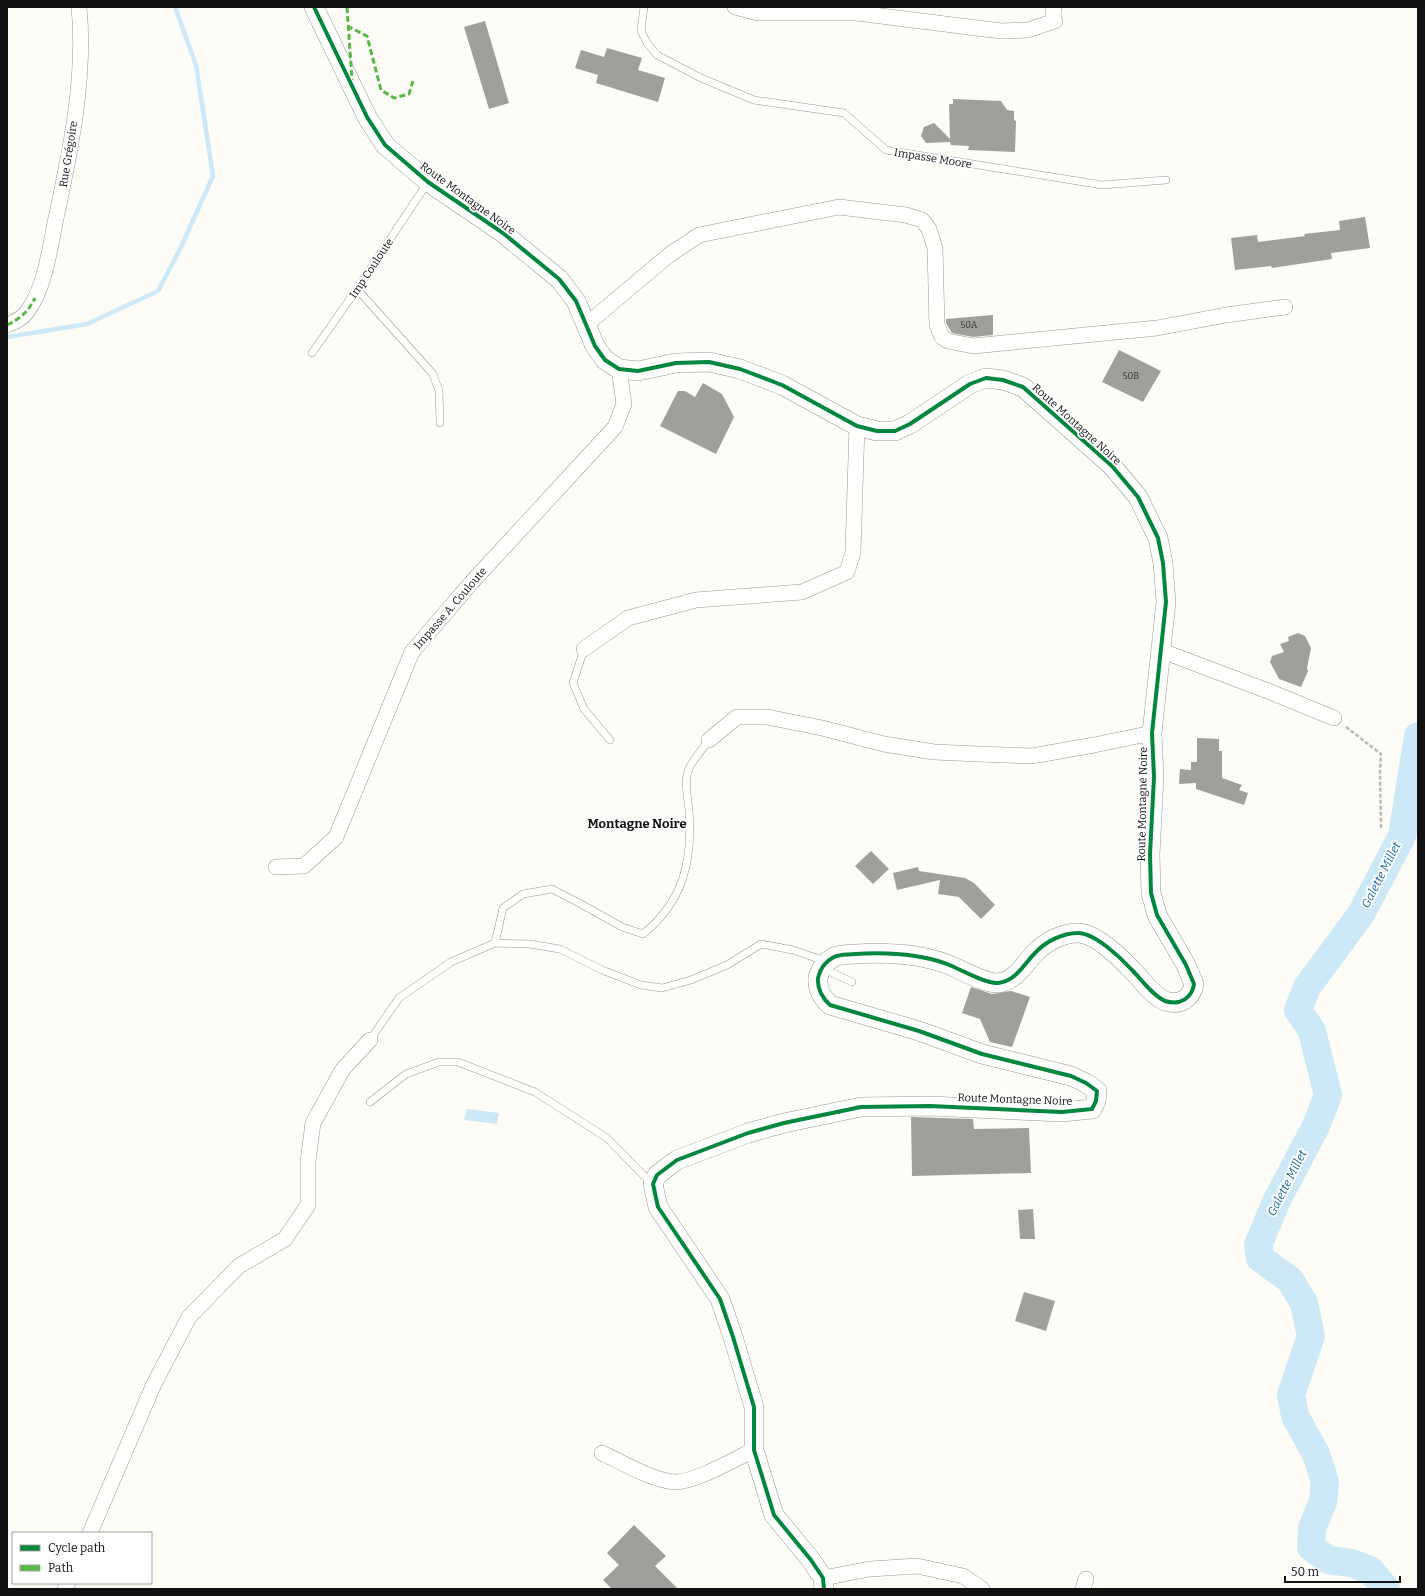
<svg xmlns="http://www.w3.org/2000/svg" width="1425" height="1596" font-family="Bitter,serif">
  <rect width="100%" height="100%" fill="#fdfcf7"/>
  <path fill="#cde8f7" d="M 467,1109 L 499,1113 L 497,1124 L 464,1120 Z"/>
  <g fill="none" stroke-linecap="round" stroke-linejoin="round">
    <path stroke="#cde8f7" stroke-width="4.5" d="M 7,337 L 87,324 L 158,291 L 181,247 L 213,176 L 196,65 L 175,7"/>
    <path stroke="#cde8f7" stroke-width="28" d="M 1386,1589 L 1370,1570 L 1351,1563 L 1328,1560 L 1311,1547 L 1312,1528 L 1323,1502 L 1325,1482 L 1316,1454 L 1295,1416 L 1291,1395 L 1311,1336 L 1304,1303 L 1290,1280 L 1260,1258 L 1258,1245 L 1276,1202 L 1316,1126 L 1328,1095 L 1312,1031 L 1298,1010 L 1307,987 L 1361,914 L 1402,836 L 1418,736"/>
  </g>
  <path fill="#a19f9c" d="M 485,21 L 509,103 L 489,109 L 464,27 Z
    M 607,48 L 642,58 L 638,70 L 665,78 L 658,102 L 596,83 L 598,75 L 575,68 L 581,50 L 604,57 Z
    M 953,99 L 1001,101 L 1007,110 L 1014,111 L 1014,120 L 1016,121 L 1015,152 L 968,150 L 969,146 L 951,145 L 950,142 L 926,143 L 921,136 L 924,127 L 934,123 L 950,139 L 949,104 L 953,104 Z
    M 1365,217 L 1370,248 L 1331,253 L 1332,259 L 1272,268 L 1271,266 L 1235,270 L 1231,238 L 1257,235 L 1258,242 L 1305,236 L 1304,234 L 1340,230 L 1339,221 Z
    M 993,315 L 993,335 L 973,337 L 952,333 L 946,323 L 946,319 Z
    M 1119,350 L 1161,371 L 1143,402 L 1102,382 Z
    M 703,383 L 722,394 L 734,417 L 716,454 L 660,426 L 678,391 L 685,391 L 695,397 Z
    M 1298,633 L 1305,636 L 1311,648 L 1307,668 L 1308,671 L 1301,687 L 1279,679 L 1270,662 L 1272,656 L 1284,652 L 1280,644 L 1289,641 L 1288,637 Z
    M 1197,738 L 1219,739 L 1219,751 L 1222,751 L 1222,778 L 1242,785 L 1239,790 L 1248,793 L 1244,805 L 1196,789 L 1196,783 L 1179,784 L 1180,769 L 1191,770 L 1191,762 L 1197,762 Z
    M 871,851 L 889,869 L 873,884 L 855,866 Z
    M 918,867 L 919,871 L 965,878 L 974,883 L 995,905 L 981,919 L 959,897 L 938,894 L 940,880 L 897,890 L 893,873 Z
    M 971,987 L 992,994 L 1011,991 L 1030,997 L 1012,1047 L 990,1042 L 980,1019 L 962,1013 Z
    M 911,1117 L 973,1119 L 974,1129 L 1029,1128 L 1031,1173 L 912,1176 Z
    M 1033,1209 L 1035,1239 L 1020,1239 L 1018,1210 Z
    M 1024,1292 L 1055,1301 L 1046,1331 L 1015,1321 Z
    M 634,1525 L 666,1556 L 655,1566 L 678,1589 L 612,1589 L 603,1580 L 619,1565 L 607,1553 Z"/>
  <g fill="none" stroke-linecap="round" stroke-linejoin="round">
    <g stroke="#979795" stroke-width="8">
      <path id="service" d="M 644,7 L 641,31 L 647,43 L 657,55 L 701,78 L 754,100 L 844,113 L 886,150 L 1102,185 L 1166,180
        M 357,289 L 433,374 L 439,391 L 440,423
        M 312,353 L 357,289 L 428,182
        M 584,649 L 573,683 L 584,709 L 610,740
        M 495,943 L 503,908 L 523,894 L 552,889 L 581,904 L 622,927 L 643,934 C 683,902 693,861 689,810 C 688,797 684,784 688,771 C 692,760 703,749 709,740
        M 822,968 L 852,982
        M 370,1040 L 399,998 L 451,962 L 495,943 L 529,944 L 560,949 L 602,970 L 641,985 L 662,988 L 691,980 L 727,965 L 761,944 L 793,950 L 825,961
        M 370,1102 L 406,1074 L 439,1062 L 458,1062 L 535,1092 L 607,1138 L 651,1183"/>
    </g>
    <g stroke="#979795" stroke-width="16">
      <path id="minor" d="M 735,7 L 758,13 L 857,13 L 1001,31 L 1028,30 L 1055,21 L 1053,18 L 1054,7
        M 7,325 C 14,322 22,319 27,312 C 45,287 49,253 55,223 C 70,153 86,78 79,7
        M 586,325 L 669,255 L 699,235 L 839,207 L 906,215 L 922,220 L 929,229 L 935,248 L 937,325 L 942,337 L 948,341 L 973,346 L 1157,328 L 1226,315 L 1285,307
        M 584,649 L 628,618 L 696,600 L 802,592 L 847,572 L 853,552 L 857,426
        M 1162,651 L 1268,691 L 1334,718
        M 709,740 L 737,717 L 767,717 L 822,728 L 884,744 L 934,752 L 979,754 L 1032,756 L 1094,745 L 1152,733
        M 276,867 L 304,866 L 336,837 L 412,652 L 472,582 L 615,427 L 624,404 L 619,369
        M 602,1453 C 623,1463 655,1482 677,1482 C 697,1481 735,1459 754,1450
        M 90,1533 L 154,1384 L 189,1317 L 239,1266 L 285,1239 L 308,1205 L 308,1161 L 313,1123 L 343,1069 L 370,1040
        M 823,1578 L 870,1569 L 917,1566 L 963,1576 L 982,1589
        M 65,1589 L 68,1583
        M 1083,1589 L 1086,1579"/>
    </g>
    <g stroke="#979795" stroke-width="20">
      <path id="tertiary" d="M 314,7 L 367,117 L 385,145 L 428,182 L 503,233 L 559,279 L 576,301 L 595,346 L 605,360 L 619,369 L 638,371 L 676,363 L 709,362 L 740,369 L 782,385 L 857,426 L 877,431 L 895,431 L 910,424 L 970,384 L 986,378 L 1003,380 L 1023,387 L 1112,466 L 1138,497 L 1158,538 L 1163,563 L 1166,602 L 1152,733 L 1154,777 L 1150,854 L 1151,893 L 1157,915 L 1186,965 L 1194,984 C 1192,998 1180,1006 1165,1001 C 1152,995 1142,980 1132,970 C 1121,958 1095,933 1078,933 C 1062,933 1045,942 1035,953 C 1024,964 1016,981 998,983 C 985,984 960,969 947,964 C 917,953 886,952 855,954 C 848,955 840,954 834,957 C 826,961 820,969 818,978 C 817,989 823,999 830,1005 L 919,1031 L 982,1054 L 1071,1076 L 1086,1083 L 1097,1091 L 1096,1101 L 1092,1109 L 1062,1112 L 930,1106 L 861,1107 L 784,1123 L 748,1133 L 677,1160 L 657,1175 L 653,1184 L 658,1207 L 720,1299 L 733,1337 L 754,1407 L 754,1450 L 774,1515 L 811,1560 L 823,1578 L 824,1589"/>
    </g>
    <path stroke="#b9b9b8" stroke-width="2.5" stroke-dasharray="4 2" stroke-linecap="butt" d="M 1346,727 L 1381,754 L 1380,771 L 1381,828"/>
    <use href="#service" stroke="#fffffe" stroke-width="7"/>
    <use href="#minor" stroke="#fffffe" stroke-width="15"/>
    <use href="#tertiary" stroke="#fffffe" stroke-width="19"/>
    <path stroke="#58b947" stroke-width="3" stroke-dasharray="6 3" stroke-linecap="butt" d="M 347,7 L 352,80
      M 347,26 L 367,36 L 381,90 L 394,98 L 409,94 L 413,81
      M 7,325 C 21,318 28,312 35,298"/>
    <g stroke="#fff" stroke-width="6">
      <path id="cycleway" d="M 314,7 L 367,117 L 385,145 L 428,182 L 503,233 L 559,279 L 576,301 L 595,346 L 605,360 L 619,369 L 638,371 L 676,363 L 709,362 L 740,369 L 782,385 L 857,426 L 877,431 L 895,431 L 910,424 L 970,384 L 986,378 L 1003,380 L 1023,387 L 1112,466 L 1138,497 L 1158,538 L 1163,563 L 1166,602 L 1152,733 L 1154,777 L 1150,854 L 1151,893 L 1157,915 L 1186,965 L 1194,984 C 1192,998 1180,1006 1165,1001 C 1152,995 1142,980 1132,970 C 1121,958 1095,933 1078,933 C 1062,933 1045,942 1035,953 C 1024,964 1016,981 998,983 C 985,984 960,969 947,964 C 917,953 886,952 855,954 C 848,955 840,954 834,957 C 826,961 820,969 818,978 C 817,989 823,999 830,1005 L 919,1031 L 982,1054 L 1071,1076 L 1086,1083 L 1097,1091 L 1096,1101 L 1092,1109 L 1062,1112 L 930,1106 L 861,1107 L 784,1123 L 748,1133 L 677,1160 L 657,1175 L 653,1184 L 658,1207 L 720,1299 L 733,1337 L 754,1407 L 754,1450 L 774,1515 L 811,1560 L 823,1578 L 824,1589"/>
    </g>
    <use href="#cycleway" stroke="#00873e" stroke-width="4"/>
  </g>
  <g text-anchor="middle" stroke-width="4" stroke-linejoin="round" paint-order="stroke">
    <g font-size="9" fill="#353434">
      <text x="969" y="328">50A</text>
      <text x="1131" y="379">50B</text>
    </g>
    <g font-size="11" fill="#111" stroke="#fff">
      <text transform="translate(68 154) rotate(-81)" y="4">Rue Grégoire</text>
      <text transform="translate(933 158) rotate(9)" y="4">Impasse Moore</text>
      <text transform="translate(468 198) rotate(36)" y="4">Route Montagne Noire</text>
      <text transform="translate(371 268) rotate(-56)" y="4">Imp Couloute</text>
      <text transform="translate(1077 424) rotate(42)" y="4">Route Montagne Noire</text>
      <text transform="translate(450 608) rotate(-49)" y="4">Impasse A. Couloute</text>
      <text transform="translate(1142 804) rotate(-89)" y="4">Route Montagne Noire</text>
      <text transform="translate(1015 1099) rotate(2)" y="4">Route Montagne Noire</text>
    </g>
    <g font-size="12" font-style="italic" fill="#1768a6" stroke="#fff">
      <text transform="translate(1381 875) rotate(-63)" y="4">Galette Millet</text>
      <text transform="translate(1287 1183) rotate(-63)" y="4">Galette Millet</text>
    </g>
    <g font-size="13" font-weight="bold" fill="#111" stroke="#fff">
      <text x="637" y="828">Montagne Noire</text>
    </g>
  </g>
  <rect width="1425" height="1596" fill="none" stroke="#111111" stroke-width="16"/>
  <rect x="12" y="1532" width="140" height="52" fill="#ffffff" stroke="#a0a0a0"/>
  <rect x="20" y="1545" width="20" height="6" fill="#00873e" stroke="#a0a0a0"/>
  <text x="48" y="1552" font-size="12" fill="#111111">Cycle path</text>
  <rect x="20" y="1565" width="20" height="6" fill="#58b947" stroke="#a0a0a0"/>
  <text x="48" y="1572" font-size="12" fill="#111111">Path</text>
  <path d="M1285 1576v6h115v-6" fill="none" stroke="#111111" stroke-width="2"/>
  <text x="1291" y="1576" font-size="12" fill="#111111" stroke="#ffffff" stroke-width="3" paint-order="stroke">50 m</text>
</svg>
